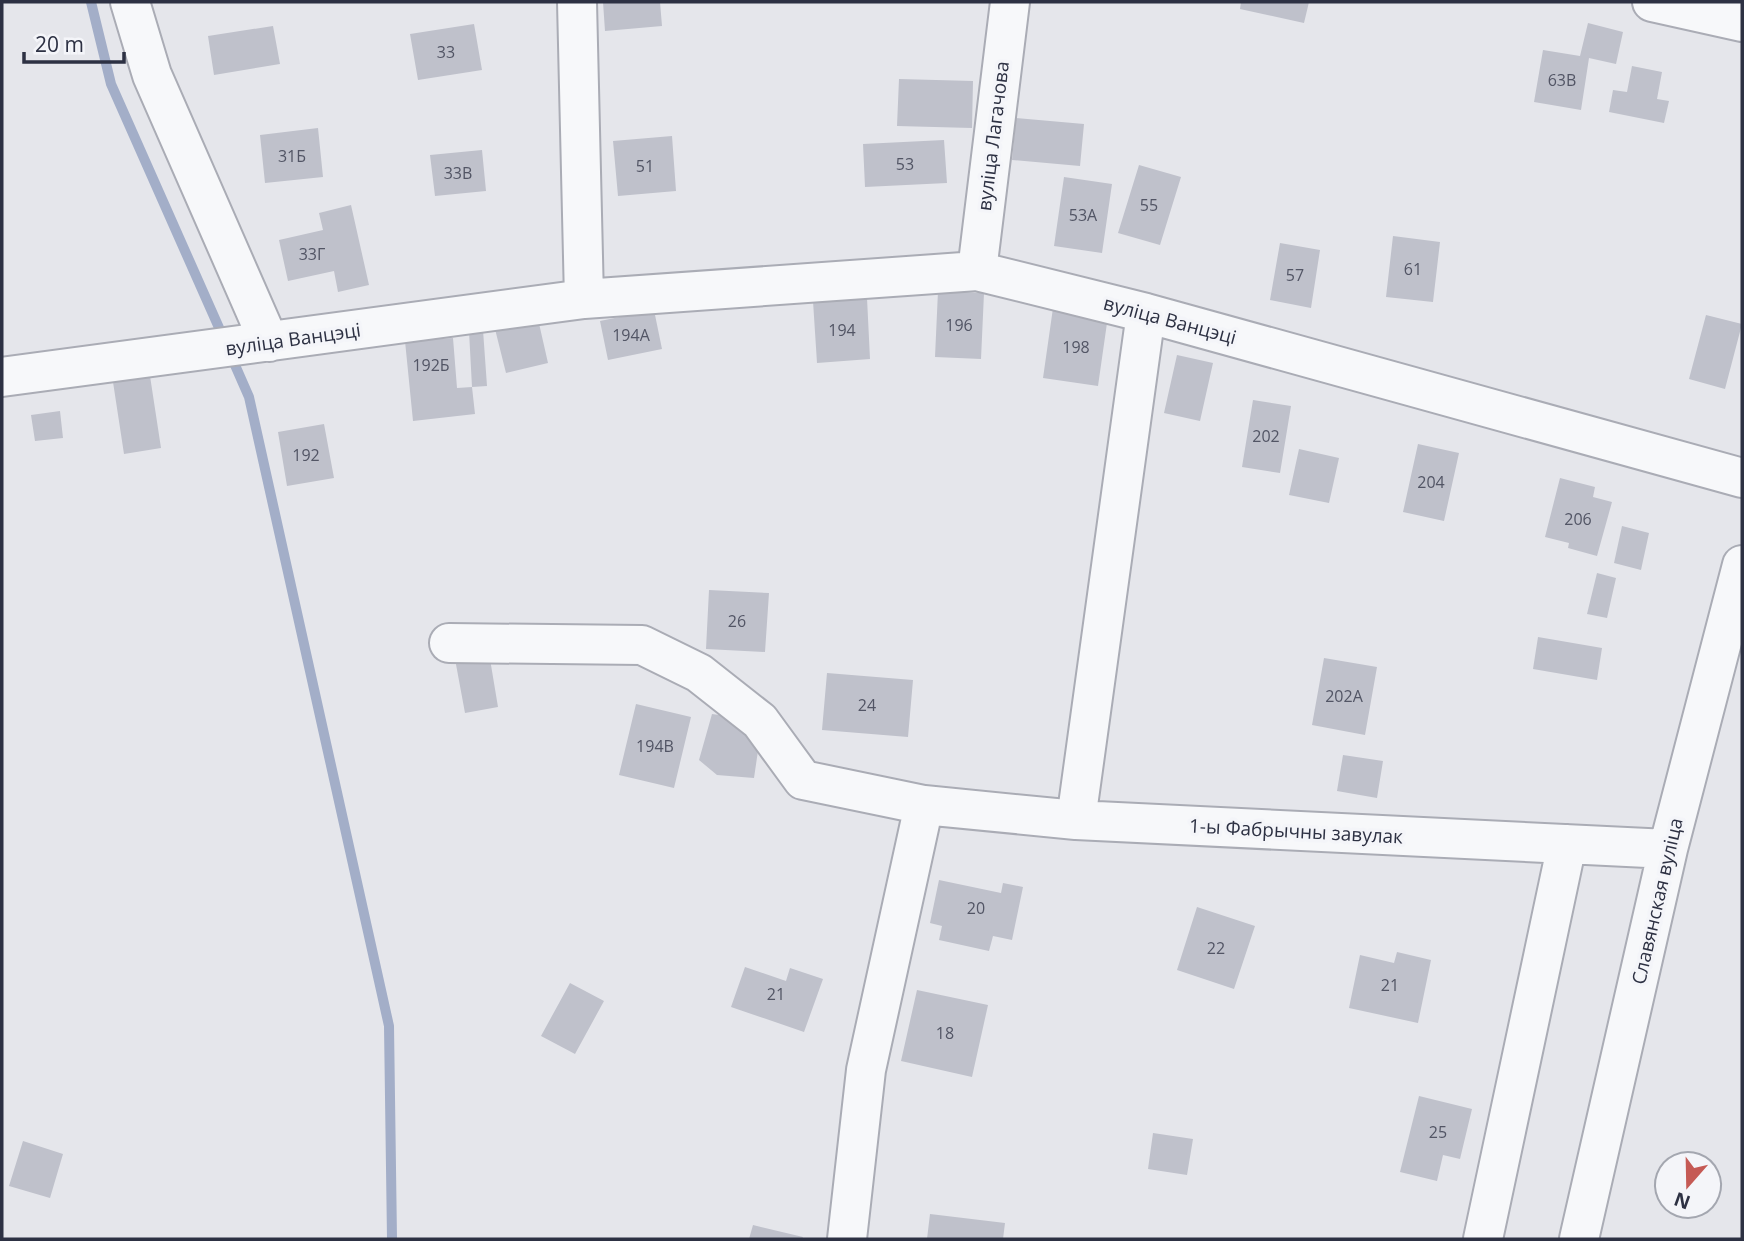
<svg xmlns="http://www.w3.org/2000/svg" width="1744" height="1241" font-family="'Open Sans',sans-serif">
  <rect width="100%" height="100%" fill="#e5e6eb"/>
  <g fill="none" stroke-linecap="round" stroke-linejoin="round">
    <path stroke="#a3aec8" stroke-width="10" d="M 91,2 L 111,84 L 224,339
      M 231,356 L 249,397 L 389,1026 L 392,1239"/>
  </g>
  <path fill="#bfc1cb" d="M 603,2 L 660,2 L 662,26 L 605,31 Z
    M 1241,2 L 1309,2 L 1304,23 L 1240,9 Z
    M 1588,23 L 1623,32 L 1616,64 L 1589,58 L 1581,110 L 1534,102 L 1543,50 L 1580,56 Z
    M 474,24 L 482,70 L 418,80 L 410,34 Z
    M 273,26 L 280,64 L 214,75 L 208,36 Z
    M 1632,66 L 1662,72 L 1657,99 L 1669,101 L 1664,123 L 1609,112 L 1613,90 L 1627,92 Z
    M 899,79 L 973,81 L 972,128 L 897,126 Z
    M 1016,118 L 1084,124 L 1080,166 L 1012,160 Z
    M 318,128 L 323,177 L 265,183 L 260,135 Z
    M 672,136 L 676,191 L 618,196 L 613,141 Z
    M 944,140 L 947,183 L 865,187 L 863,144 Z
    M 482,150 L 486,191 L 435,196 L 430,155 Z
    M 1139,165 L 1181,177 L 1160,245 L 1118,233 Z
    M 1064,177 L 1112,184 L 1102,253 L 1054,246 Z
    M 351,205 L 369,285 L 338,292 L 334,271 L 288,281 L 279,240 L 323,230 L 319,213 Z
    M 1393,236 L 1440,242 L 1433,302 L 1386,297 Z
    M 1280,243 L 1320,250 L 1311,308 L 1270,300 Z
    M 938,291 L 984,293 L 981,359 L 935,357 Z
    M 867,298 L 870,359 L 817,363 L 813,301 Z
    M 1053,308 L 1108,316 L 1098,386 L 1043,378 Z
    M 654,310 L 662,349 L 608,360 L 600,321 Z
    M 1706,315 L 1742,324 L 1725,389 L 1689,379 Z
    M 538,319 L 548,363 L 506,373 L 495,329 Z
    M 483,330 L 487,386 L 472,387 L 475,414 L 413,421 L 405,341 L 453,338 L 457,388 L 472,387 L 469,331 Z
    M 1177,355 L 1213,363 L 1200,421 L 1164,413 Z
    M 150,376 L 161,448 L 124,454 L 113,382 Z
    M 1253,400 L 1291,406 L 1280,473 L 1242,467 Z
    M 60,411 L 63,438 L 35,441 L 31,415 Z
    M 324,424 L 334,478 L 287,486 L 278,432 Z
    M 1418,444 L 1459,453 L 1444,521 L 1403,512 Z
    M 1299,449 L 1339,458 L 1329,503 L 1289,495 Z
    M 1560,478 L 1595,487 L 1593,497 L 1612,502 L 1597,556 L 1568,548 L 1569,543 L 1545,537 Z
    M 1622,526 L 1649,533 L 1641,570 L 1614,563 Z
    M 1597,573 L 1616,578 L 1607,618 L 1587,614 Z
    M 709,590 L 769,593 L 765,652 L 706,649 Z
    M 1538,637 L 1602,648 L 1597,680 L 1533,669 Z
    M 489,653 L 498,707 L 465,713 L 455,659 Z
    M 1324,658 L 1377,667 L 1365,735 L 1312,725 Z
    M 827,673 L 913,680 L 908,737 L 822,730 Z
    M 636,704 L 691,717 L 674,788 L 619,775 Z
    M 712,714 L 734,717 L 759,744 L 754,778 L 717,775 L 699,760 Z
    M 1343,755 L 1383,761 L 1377,798 L 1337,791 Z
    M 939,880 L 1001,893 L 1003,883 L 1023,887 L 1012,940 L 993,936 L 989,951 L 939,940 L 942,926 L 930,923 Z
    M 1197,907 L 1255,926 L 1234,989 L 1177,970 Z
    M 1397,952 L 1431,960 L 1418,1023 L 1349,1008 L 1360,955 L 1394,963 Z
    M 745,967 L 786,981 L 790,968 L 823,979 L 804,1032 L 731,1007 Z
    M 570,983 L 604,1001 L 575,1054 L 541,1036 Z
    M 917,990 L 988,1005 L 972,1077 L 901,1061 Z
    M 1419,1096 L 1472,1109 L 1460,1159 L 1443,1155 L 1437,1181 L 1400,1172 Z
    M 1153,1133 L 1193,1139 L 1187,1175 L 1148,1169 Z
    M 23,1141 L 63,1154 L 50,1198 L 9,1186 Z
    M 930,1214 L 1005,1223 L 1003,1239 L 927,1239 Z
    M 753,1225 L 803,1237 L 802,1239 L 749,1239 Z"/>
  <g fill="none" stroke-linecap="round" stroke-linejoin="round">
    <g stroke="#aaacb5" stroke-width="42">
      <path id="minor" d="M 130,2 L 152,75 L 269,342
        M 577,2 L 584,299
        M 1652,2 L 1742,22
        M 977,271 L 1010,2
        M 2,377 L 584,299 L 977,271 L 1146,313 L 1742,478
        M 449,643 L 642,645 L 699,673 L 760,721 L 803,780 L 924,805 L 866,1070 L 847,1239
        M 924,805 L 1076,820 L 1668,849
        M 1076,820 L 1146,313
        M 1483,1239 L 1567,844
        M 1579,1239 L 1668,849 L 1742,565"/>
    </g>
    <use href="#minor" stroke="#f7f8fa" stroke-width="38"/>
  </g>
  <g text-anchor="middle" stroke-width="7" stroke-linejoin="round" paint-order="stroke">
    <g font-size="16" fill="#525565">
      <text x="446" y="58">33</text>
      <text x="1562" y="86">63В</text>
      <text x="292" y="162">31Б</text>
      <text x="905" y="170">53</text>
      <text x="645" y="172">51</text>
      <text x="458" y="179">33В</text>
      <text x="1149" y="211">55</text>
      <text x="1083" y="221">53А</text>
      <text x="312" y="260">33Г</text>
      <text x="1413" y="275">61</text>
      <text x="1295" y="281">57</text>
      <text x="959" y="331">196</text>
      <text x="842" y="336">194</text>
      <text x="631" y="341">194А</text>
      <text x="1076" y="353">198</text>
      <text x="431" y="371">192Б</text>
      <text x="1266" y="442">202</text>
      <text x="306" y="461">192</text>
      <text x="1431" y="488">204</text>
      <text x="1578" y="525">206</text>
      <text x="737" y="627">26</text>
      <text x="1344" y="702">202А</text>
      <text x="867" y="711">24</text>
      <text x="655" y="752">194В</text>
      <text x="976" y="914">20</text>
      <text x="1216" y="954">22</text>
      <text x="1390" y="991">21</text>
      <text x="776" y="1000">21</text>
      <text x="945" y="1039">18</text>
      <text x="1438" y="1138">25</text>
    </g>
    <g font-size="19" fill="#2d3143" stroke="#f4f5f9">
      <text transform="translate(993 136) rotate(-83)" y="7">вуліца Лагачова</text>
      <text transform="translate(1170 320) rotate(15)" y="7">вуліца Ванцэці</text>
      <text transform="translate(293 339) rotate(-8)" y="7">вуліца Ванцэці</text>
      <text transform="translate(1296 831) rotate(3)" y="7">1-ы Фабрычны завулак</text>
      <text transform="translate(1657 901) rotate(-77)" y="7">Славянская вуліца</text>
    </g>
  </g>
  <rect width="1744" height="1241" fill="none" stroke="#2d3143" stroke-width="7"/>
  <g transform="translate(1688 1185) rotate(200)"><circle r="33" fill="#f4f5f9" stroke="#a4a7b0" stroke-width="2"/>
  <path d="M0-5L12 26L0 18L-12 26Z" fill="#c55a55"/>
  <text y="-10" font-size="19" font-weight="bold" text-anchor="middle" fill="#2d3143">N</text>
  </g>
  <path d="M24 52v10h100v-10" fill="none" stroke="#2d3143" stroke-width="3.5"/>
  <text x="35" y="52" font-size="21" fill="#2d3143" stroke="#f4f5f9" stroke-width="5" paint-order="stroke">20 m</text>
</svg>
